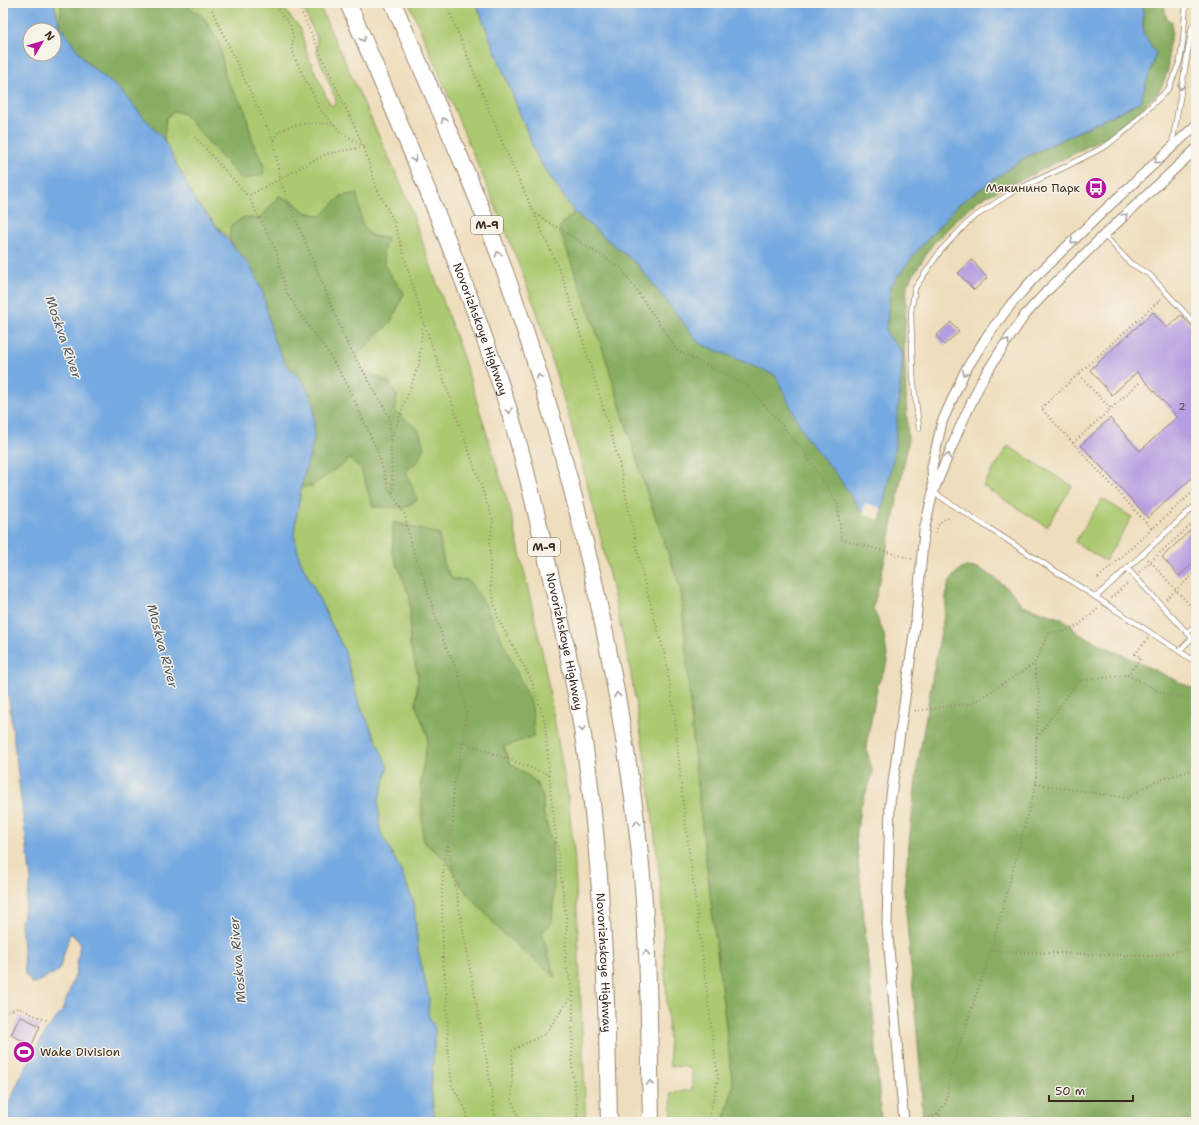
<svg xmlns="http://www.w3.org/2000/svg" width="1199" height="1125" font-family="'Shantell Sans',sans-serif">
  <rect width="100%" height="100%" fill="#f7f3e8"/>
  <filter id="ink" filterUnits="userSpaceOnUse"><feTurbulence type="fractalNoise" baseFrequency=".025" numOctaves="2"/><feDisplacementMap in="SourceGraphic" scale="8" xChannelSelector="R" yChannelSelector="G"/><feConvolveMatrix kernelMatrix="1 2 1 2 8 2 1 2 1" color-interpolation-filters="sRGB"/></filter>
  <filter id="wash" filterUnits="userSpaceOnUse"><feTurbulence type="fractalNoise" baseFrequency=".012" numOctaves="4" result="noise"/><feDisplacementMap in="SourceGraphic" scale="16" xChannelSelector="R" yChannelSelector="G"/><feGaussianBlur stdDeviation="0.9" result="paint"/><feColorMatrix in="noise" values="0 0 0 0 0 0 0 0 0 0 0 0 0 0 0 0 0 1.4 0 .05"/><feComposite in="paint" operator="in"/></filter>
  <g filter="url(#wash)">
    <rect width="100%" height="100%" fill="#efdebd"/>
    <path fill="#abc970" stroke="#737a47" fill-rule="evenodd" d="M 54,3 L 61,3 L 60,26 Z
      M 206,3 L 282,3 L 288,14 L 301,29 L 306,51 L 329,103 L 333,106 L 336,100 L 317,53 L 317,38 L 301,3 L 318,3 L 405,193 L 465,363 L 511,513 L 543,656 L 568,797 L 575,862 L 586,1122 L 435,1122 L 431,1089 L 435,1029 L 427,1014 L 429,998 L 418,950 L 414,903 L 400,869 L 380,832 L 378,802 L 388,767 L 357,698 L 345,652 L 300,560 L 294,534 L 301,487 L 312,486 L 350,458 L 361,469 L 373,507 L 406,471 L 418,461 L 419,431 L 395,411 L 397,396 L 389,382 L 360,370 L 357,356 L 391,322 L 404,294 L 386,268 L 383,253 L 387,238 L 371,236 L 362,224 L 356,193 L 341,196 L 321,216 L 305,212 L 294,202 L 279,196 L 259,219 L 244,217 L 232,225 L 229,239 L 196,202 L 164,140 L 166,118 L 175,110 L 184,114 L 242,180 L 264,164 L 253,143 L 245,110 L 226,79 L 219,43 L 204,18 L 188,6 ZM 394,522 L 439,534 L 444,566 L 453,579 L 509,762 L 535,781 L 543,796 L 543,812 L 552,842 L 541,933 L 555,977 L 462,887 L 447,861 L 423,841 L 421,782 L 428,736 L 416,706 L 418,674 L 410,644 L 410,597 L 392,552 Z
      M 409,3 L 476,3 L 538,159 L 574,212 L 559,228 L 605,356 L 648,496 L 681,590 L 696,776 L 733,1086 L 724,1122 L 672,1122 L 671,1093 L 692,1090 L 692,1070 L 683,1066 L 670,1067 L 661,889 L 648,777 L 630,668 L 598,525 L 569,417 L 537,312 L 503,224 Z
      M 1008,446 L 1072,486 L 1047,527 L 983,486 Z
      M 1102,499 L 1132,517 L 1105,561 L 1075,542 Z"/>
    <path fill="#88ad62" stroke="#626c40" d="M 61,3 L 187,3 L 188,6 L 204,18 L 219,43 L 226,79 L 245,110 L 253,143 L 264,164 L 263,174 L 242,180 L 184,114 L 175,111 L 166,118 L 164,140 L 118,88 L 86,62 L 60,26 Z
      M 1143,3 L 1164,3 L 1166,17 L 1172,22 L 1172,33 L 1168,49 L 1168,69 L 1165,79 L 1158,93 L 1122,129 L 1026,178 L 980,199 L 964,212 L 932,245 L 907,285 L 904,344 L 908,444 L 887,551 L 873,608 L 884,634 L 888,662 L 878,684 L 866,747 L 873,774 L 860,808 L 856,838 L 875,1034 L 881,1122 L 724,1122 L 733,1086 L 696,776 L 681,590 L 648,496 L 605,356 L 559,228 L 574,212 L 638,265 L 699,343 L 776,375 L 806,438 L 837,475 L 862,512 L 903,354 L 886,332 L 890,287 L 917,251 L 959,204 L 1024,158 L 1140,102 L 1156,54 L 1143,33 Z
      M 357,193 L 362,224 L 371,236 L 387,238 L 383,253 L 386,268 L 404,293 L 391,322 L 357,356 L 360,370 L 389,382 L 397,396 L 395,411 L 419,431 L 424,447 L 418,461 L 406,471 L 417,500 L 404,508 L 373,507 L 361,469 L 350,459 L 312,486 L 301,487 L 314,438 L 303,382 L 285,363 L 273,338 L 263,293 L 229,239 L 231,225 L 244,217 L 259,219 L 279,196 L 294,202 L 305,212 L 321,216 L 341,196 Z
      M 393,522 L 439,534 L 444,566 L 453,579 L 468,580 L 486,605 L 532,706 L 534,736 L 504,747 L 509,762 L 535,781 L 543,796 L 543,812 L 552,842 L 554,890 L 552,922 L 542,933 L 555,977 L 501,932 L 462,887 L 447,861 L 423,841 L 421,782 L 428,736 L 416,706 L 418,674 L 410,644 L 410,597 L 392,552 Z
      M 967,567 L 978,568 L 989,574 L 1010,590 L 1022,605 L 1062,619 L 1070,624 L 1077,633 L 1196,690 L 1196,1122 L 923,1122 L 920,1066 L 904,890 L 917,770 L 933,674 L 946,605 C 945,588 950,572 967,567 Z"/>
    <path fill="#74a9e1" stroke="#586a80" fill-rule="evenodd" d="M 3,3 L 54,3 L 60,26 L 86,62 L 118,88 L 164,140 L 196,202 L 251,267 L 263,293 L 273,338 L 285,363 L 303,382 L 314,403 L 314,438 L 301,487 L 294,534 L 300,560 L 345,652 L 357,698 L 388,767 L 378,802 L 380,831 L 400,869 L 414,903 L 418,950 L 429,998 L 428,1014 L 435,1029 L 431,1089 L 435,1122 L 3,1122 L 3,1110 L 8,1105 L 20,1078 L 46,1031 L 62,1011 L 76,973 L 80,942 L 70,933 L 59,971 L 33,984 L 25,974 L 21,924 L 31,880 L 3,653 ZM 30,30 L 54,30 L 54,54 L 30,54 Z
      M 476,3 L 1143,3 L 1143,33 L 1156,54 L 1140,102 L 1024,158 L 959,204 L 917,251 L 890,287 L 886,332 L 903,354 L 894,454 L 880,519 L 862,512 L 837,475 L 806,438 L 775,375 L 699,343 L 638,265 L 574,212 L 538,159 Z"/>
    <path fill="#efdebd" d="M 865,503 L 881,508 L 880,520 L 863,514 Z"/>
    <g id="blocks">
      <path fill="#b59ee1" d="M 972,260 L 987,278 L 974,290 L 958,273 Z
        M 1153,312 L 1167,328 L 1181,315 L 1196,331 L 1196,474 L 1148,518 L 1081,445 L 1110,418 L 1140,451 L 1177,417 L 1137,372 L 1112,395 L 1090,370 Z
        M 951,322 L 959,332 L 944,345 L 936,336 Z
        M 1196,525 L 1196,561 L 1179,576 L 1162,557 Z
        M 20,1016 L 40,1026 L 32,1045 L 11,1035 Z"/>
    </g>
  </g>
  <g filter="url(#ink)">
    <use href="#blocks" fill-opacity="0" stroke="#95846e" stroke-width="1"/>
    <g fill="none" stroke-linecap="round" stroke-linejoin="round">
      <g stroke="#95846e" stroke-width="6">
        <path id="lane" d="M 1196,49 L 1194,53 L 1196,70
          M 1172,145 L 1192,27 L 1196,23
          M 1104,235 L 1130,263 L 1150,275 L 1196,325
          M 919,428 L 913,376 L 911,312 L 915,288 L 941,250 L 971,219 L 1014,191 L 1065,167 L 1106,146 L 1129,128 L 1169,88 L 1180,61 L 1183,42 L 1186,3
          M 933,492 L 1196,662
          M 1127,568 L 1192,638 L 1179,651
          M 1096,597 L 1196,505
          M 1187,633 L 1196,624"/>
      </g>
      <g stroke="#95846e" stroke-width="11">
        <path id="street" d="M 933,489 L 932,467 L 942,422 L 965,371 L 989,333 L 1012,303 L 1034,278 L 1111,204 L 1196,125
          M 904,1122 L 887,925 L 890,803 L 916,620 L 924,531 L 933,492 L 960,427 L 982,380 L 1003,347 L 1025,315 L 1047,291 L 1104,235 L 1196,149"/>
      </g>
      <g stroke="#95846e" stroke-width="18">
        <g id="highway">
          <path id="s1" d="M 348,3 C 404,133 461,264 505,398 C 522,450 534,503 546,556 C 561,622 577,689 586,756 C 603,877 607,1000 609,1122"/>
          <path d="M 393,3 C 429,87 468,170 499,255 C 565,436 611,629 636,820 C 649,920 649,1021 651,1122"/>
        </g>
      </g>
      <path stroke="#95846e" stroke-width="2" stroke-dasharray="1 3" stroke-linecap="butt" d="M 273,3 L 291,26 L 293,37 L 292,48 L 295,59 L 321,111 L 341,132 L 363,146
        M 297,3 L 364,147 L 377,189 L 394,222 L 423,320 L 493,520 L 490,541 L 490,563 L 491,588 L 498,619 L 531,679 L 545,722 L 551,797 L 567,925 L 565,961 L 573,993 L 572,1070 L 577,1105 L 577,1122
        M 446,3 L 503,144 L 562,276 L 588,357 L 618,458 L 643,577 L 666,659 L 676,728 L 682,795 L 718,1079 L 708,1122
        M 212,10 L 273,140 L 280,180 L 346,341 L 389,416 L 393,494
        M 195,137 L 248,196
        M 273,140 C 275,137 277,134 279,132 C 290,123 319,122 332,124
        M 364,147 L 326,154 L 248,196 L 276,250 L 286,292 L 308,326 L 325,348 L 345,380 L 377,450 L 388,487 L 405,515 L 410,542 L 424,579 L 434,612 L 445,645 L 459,674 L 466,712 L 463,742 L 453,788 L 453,822 L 444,862 L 442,888 L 443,960 L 447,996 L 448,1052 L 452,1085 L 467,1112 L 466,1122
        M 536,214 L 621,268 L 678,351 L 748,386 L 803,450 L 838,505 L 841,539 L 912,559
        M 1079,375 L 1111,409
        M 1139,383 L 1073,443 L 1152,529
        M 391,440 L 419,364 L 423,321
        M 1073,443 L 1041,408 L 1162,298
        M 936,533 C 937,525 942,518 950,518
        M 1148,559 L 1196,612
        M 1139,572 L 1196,520
        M 1098,578 L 1196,489
        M 1111,598 L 1129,582
        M 1166,599 L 1196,572
        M 1127,675 L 1140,660 L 1140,657 L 1135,654 L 1148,638
        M 915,711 L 973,703 L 1034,664
        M 1036,738 L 1040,700 L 1034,664 L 1049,633 L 1066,631 L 1079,625 L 1099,608
        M 463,742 L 550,775
        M 1036,784 L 1127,798 L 1156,781 L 1196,769
        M 448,846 L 488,1068 L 496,1122
        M 992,951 L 1153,956 L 1196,948
        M 3,1016 L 4,1013 L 18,1008 L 48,1021
        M 938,1114 L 946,1102 L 950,1072 L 991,951 L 1036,784 L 1036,739 L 1078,681 L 1127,675 L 1168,695 L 1196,699
        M 520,1122 L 512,1100 L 512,1050 L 545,1034 L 573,994
        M 922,1122 L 938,1114 L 948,1122"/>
      <use href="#lane" stroke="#fff" stroke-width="4.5"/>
      <use href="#street" stroke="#fff" stroke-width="9"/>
      <use href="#highway" stroke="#fff" stroke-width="16"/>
    </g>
    <defs><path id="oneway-chevron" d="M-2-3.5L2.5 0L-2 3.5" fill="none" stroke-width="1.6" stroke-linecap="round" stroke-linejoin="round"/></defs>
    <g stroke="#a79f9a">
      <use href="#oneway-chevron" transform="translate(363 39) rotate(67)"/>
      <use href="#oneway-chevron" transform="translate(1181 87) rotate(100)"/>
      <use href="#oneway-chevron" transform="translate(444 120) rotate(-113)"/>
      <use href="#oneway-chevron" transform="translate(414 159) rotate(68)"/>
      <use href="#oneway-chevron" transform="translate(1157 161) rotate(137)"/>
      <use href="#oneway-chevron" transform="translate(1125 216) rotate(-43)"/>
      <use href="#oneway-chevron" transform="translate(1073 241) rotate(136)"/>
      <use href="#oneway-chevron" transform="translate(498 254) rotate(-110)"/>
      <use href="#oneway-chevron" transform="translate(1007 341) rotate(-54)"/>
      <use href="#oneway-chevron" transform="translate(965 373) rotate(117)"/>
      <use href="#oneway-chevron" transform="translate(539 377) rotate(-107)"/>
      <use href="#oneway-chevron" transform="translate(509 411) rotate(74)"/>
      <use href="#oneway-chevron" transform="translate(948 456) rotate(-68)"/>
      <use href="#oneway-chevron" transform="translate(617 695) rotate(-100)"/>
      <use href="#oneway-chevron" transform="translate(582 729) rotate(80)"/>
      <use href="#oneway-chevron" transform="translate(637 823) rotate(-97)"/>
      <use href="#oneway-chevron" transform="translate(646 953) rotate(-92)"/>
      <use href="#oneway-chevron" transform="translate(650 1083) rotate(-91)"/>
    </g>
  </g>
  <defs>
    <g id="bus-disc" transform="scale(1.15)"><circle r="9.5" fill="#b5179e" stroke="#f7f3e8"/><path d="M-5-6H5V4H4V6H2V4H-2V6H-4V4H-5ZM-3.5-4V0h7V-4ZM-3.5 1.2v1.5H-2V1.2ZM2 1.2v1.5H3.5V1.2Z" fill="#fff"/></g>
    <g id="stadium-disc" transform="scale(1.15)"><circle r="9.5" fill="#b5179e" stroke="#f7f3e8"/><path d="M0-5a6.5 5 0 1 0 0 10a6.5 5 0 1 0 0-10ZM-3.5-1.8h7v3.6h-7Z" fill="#fff"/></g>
  </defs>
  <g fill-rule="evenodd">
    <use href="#bus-disc" x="1096" y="188"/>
    <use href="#stadium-disc" x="24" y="1052"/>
  </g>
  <g text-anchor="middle" stroke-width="3" stroke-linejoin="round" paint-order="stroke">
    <g font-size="10" fill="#5a474f">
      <text x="1182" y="410">2</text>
    </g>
    <g fill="#f7f3e8" stroke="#73665b" stroke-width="1">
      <rect x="471" y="216" width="32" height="18" rx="3"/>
      <rect x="528" y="538" width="32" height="18" rx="3"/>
    </g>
    <g font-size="11" font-weight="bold" fill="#3b2a1e">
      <text x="487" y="229">М-9</text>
      <text x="544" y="551">М-9</text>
    </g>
    <g font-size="12" fill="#3b2a1e" stroke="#f7f3e8" text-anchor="end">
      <text x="1080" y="192">Мякинино Парк</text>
      <text x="40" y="1056" text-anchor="start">Wake Division</text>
    </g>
    <g font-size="12" fill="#3b2a1e" stroke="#f7f3e8">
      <text dy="4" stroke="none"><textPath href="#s1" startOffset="352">Novorizhskoye Highway</textPath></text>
      <text dy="4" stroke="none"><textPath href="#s1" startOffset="676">Novorizhskoye Highway</textPath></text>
      <text dy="4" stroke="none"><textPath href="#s1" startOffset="1000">Novorizhskoye Highway</textPath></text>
    </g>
    <g font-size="13" font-style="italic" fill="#4f5662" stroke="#f7f3e8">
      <text transform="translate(64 337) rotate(71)" y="5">Moskva River</text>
      <text transform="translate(163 646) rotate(75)" y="5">Moskva River</text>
      <text transform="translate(237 960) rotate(-95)" y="5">Moskva River</text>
    </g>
  </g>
  <rect width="1199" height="1125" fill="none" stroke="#f7f3e8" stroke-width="16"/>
  <g transform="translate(42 42) rotate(52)"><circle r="19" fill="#f7f3e8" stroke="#aca397"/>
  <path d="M0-3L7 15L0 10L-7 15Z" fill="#b5179e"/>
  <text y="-6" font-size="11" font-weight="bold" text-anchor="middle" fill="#3b2a1e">N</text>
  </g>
  <path d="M1049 1095v6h84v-6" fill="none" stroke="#3b2a1e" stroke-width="2"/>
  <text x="1055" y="1095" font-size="12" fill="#3b2a1e" stroke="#f7f3e8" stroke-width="3" paint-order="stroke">50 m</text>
</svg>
